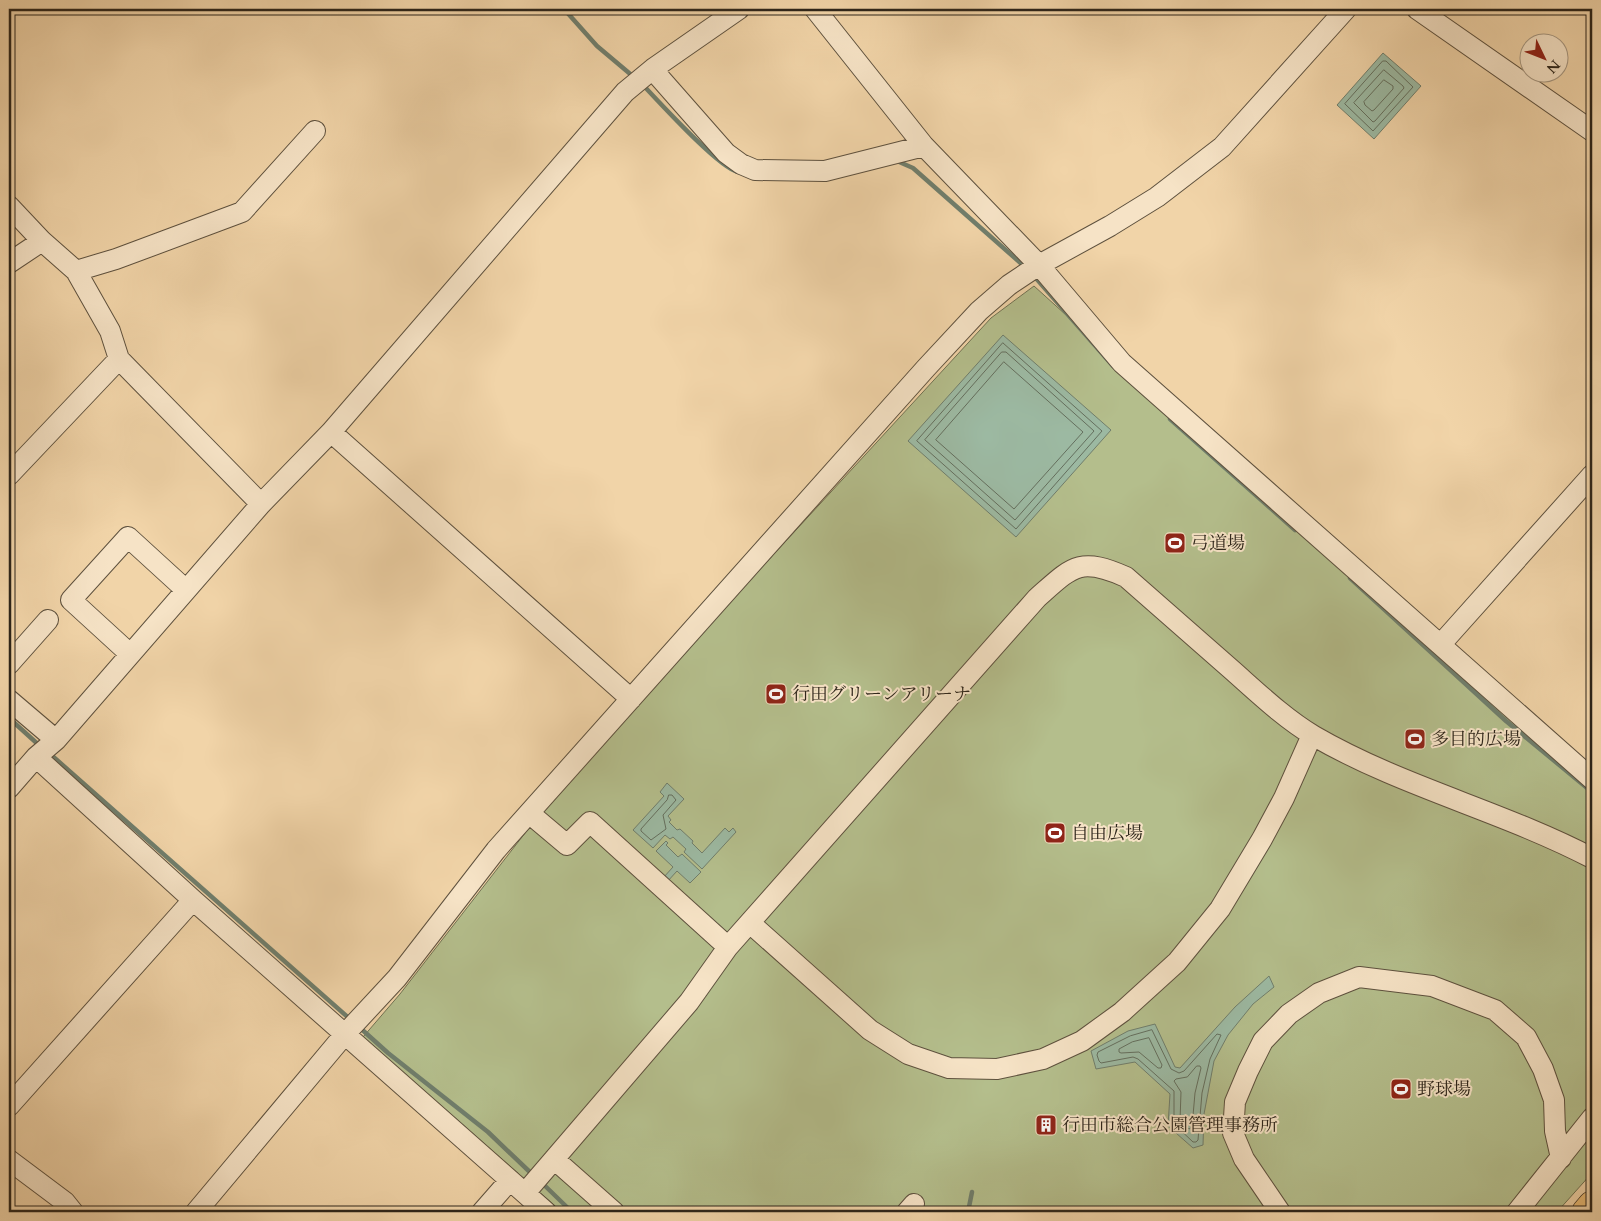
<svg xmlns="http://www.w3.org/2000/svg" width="1601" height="1221" font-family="Cardo,'Noto Serif JP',serif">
  <rect width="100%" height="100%" fill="#f1d4a8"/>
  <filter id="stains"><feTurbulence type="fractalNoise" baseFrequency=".004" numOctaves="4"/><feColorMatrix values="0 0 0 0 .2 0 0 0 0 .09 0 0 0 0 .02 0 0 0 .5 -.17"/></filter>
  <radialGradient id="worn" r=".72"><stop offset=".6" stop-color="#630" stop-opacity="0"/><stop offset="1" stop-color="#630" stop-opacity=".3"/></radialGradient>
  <path fill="#b4be8c" stroke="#707253" d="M 1034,286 L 1592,791 L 1592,1173 L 1557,1212 L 562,1212 L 363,1037 L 400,994 L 536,819 L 636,704 L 991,318 Z"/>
  <path fill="#9cb9a2" stroke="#707e6c" d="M 1383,53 L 1421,86 L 1374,139 L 1337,105 Z
    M 1003,335 L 1111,430 L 1016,537 L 908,441 Z
    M 667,783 L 684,799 L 668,816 L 671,820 L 669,822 L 677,830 L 680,829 L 693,841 L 692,843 L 702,853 L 725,828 L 729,832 L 733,828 L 736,832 L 702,869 L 684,852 L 686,849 L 673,837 L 670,839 L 665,835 L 653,848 L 633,830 L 664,796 L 660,792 Z
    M 666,841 L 668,843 L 666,845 L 678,857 L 682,854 L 701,872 L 690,883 L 677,871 L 667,882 L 663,878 L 673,867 L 656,851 Z
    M 1269,976 L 1274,987 L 1253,1004 L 1228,1035 L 1214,1061 L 1204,1114 L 1203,1145 L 1193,1148 L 1168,1126 L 1170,1094 L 1135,1062 L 1096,1069 L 1091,1051 L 1128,1031 L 1155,1024 L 1175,1067 L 1180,1068 L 1235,1007 Z"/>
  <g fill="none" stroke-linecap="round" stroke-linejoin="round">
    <path stroke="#646f5e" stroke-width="1" d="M 1383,61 L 1386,61 L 1413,87 L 1373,131 L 1345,104 Z
      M 1384,70 L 1403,86 L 1404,88 L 1375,121 L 1373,122 L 1354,103 Z
      M 1384,80 L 1393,86 L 1393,89 L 1374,110 L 1372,111 L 1365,105 L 1364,102 Z
      M 1003,343 L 1102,431 L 1016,529 L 917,441 Z
      M 1002,352 L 1006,352 L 1094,431 L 1015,520 L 925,440 Z
      M 1004,362 L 1083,432 L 1014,509 L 936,440 Z
      M 669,795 L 672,795 L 676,800 L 663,815 L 666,829 L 651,840 L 641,831 L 641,829 L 667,800 Z
      M 1152,1030 L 1171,1069 L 1179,1073 L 1184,1071 L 1217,1034 L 1221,1035 L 1210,1059 L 1202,1093 L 1198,1140 L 1196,1142 L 1193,1142 L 1174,1124 L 1174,1091 L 1138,1059 L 1133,1057 L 1101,1063 L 1099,1061 L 1097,1055 L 1098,1052 L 1130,1036 Z
      M 1149,1038 L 1162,1065 L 1161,1068 L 1158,1068 L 1139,1052 L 1121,1053 L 1119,1052 L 1119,1049 L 1132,1042 Z
      M 1197,1066 L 1200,1066 L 1201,1068 L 1195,1093 L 1192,1127 L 1189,1129 L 1180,1121 L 1181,1092 L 1174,1081 L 1176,1079 L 1187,1077 Z"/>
    <path stroke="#707e6c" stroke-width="4.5" d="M 564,9 L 597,46 L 635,78
      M 643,85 C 660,103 719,168 738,172
      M 897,161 L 913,168 L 1025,267
      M 1034,276 L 1113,366
      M 1170,419 L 1295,530
      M 1350,578 L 1506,721 L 1592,792
      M 9,718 L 41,747
      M 49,753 L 351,1020
      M 358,1026 L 388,1053 L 488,1132 L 533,1175
      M 541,1182 L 572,1212
      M 968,1212 L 972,1192"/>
    <g stroke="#5e513e" stroke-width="22">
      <path id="minor" d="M 815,9 L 924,146 L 1039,265 L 1122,363 L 1592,779
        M 1417,9 L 1592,131
        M 654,68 L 660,78 L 726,153 L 741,164 L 755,170 L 825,171 L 924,146
        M 9,206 L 42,241 L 76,271 L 110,331 L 119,359 L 9,475
        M 9,263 L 42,241
        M 76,271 L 116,259 L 242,212 L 315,131
        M 119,359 L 261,504
        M 331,432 L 625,92 L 654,68 L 739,9
        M 1441,644 L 1592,475
        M 130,654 L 71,600 L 128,537 L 186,590
        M 9,664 L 48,620
        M 9,700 L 56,740
        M 36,757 L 193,900 L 546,1212
        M 9,788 L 36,757 L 56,740 L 261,504 L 331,432 L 631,699
        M 529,813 L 567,845 L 590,822 L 728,947
        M 750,923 L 870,1030 L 908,1054 L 949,1068 L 997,1069 L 1043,1059 L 1082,1041 L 1122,1012 L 1177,962 L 1220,909 L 1262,839 L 1284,798 L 1312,735
        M 9,1106 L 193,900
        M 554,1159 L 614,1212
        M 9,1160 L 65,1202 L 73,1212
        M 525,1193 L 689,1002 L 728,947 L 1037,598 C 1072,567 1079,556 1126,577 C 1161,608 1197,639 1232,670 C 1258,693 1284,718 1314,736 C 1402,787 1502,811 1592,858
        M 196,1212 L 345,1034 L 397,978 L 496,850 L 926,368 L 979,311 L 1009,285 L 1039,265 L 1110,226 L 1157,197 L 1222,147 L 1346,9
        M 482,1212 L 510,1180
        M 907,1212 L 914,1204
        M 1280,1212 L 1244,1159 L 1233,1133 L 1235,1102 L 1248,1071 L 1263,1041 L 1289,1014 L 1319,993 L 1359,977 L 1432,986 L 1495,1010 L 1526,1037 L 1543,1069 L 1554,1100 L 1555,1131 L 1561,1158
        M 1517,1212 L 1592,1118"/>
    </g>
    <g stroke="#2d251a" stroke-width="29">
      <path id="highway" d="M 1586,1212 L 1592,1205"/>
    </g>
    <use href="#minor" stroke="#f6e3c6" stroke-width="20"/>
    <use href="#highway" stroke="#e8ba74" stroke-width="28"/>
  </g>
  <defs>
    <g id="stadium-square" transform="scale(1.125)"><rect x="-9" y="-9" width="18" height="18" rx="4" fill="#8f2418" stroke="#f6e3c6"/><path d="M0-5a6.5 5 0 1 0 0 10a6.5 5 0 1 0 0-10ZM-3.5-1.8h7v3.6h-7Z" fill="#fff"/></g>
    <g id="building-square" transform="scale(1.125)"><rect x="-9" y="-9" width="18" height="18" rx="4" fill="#8f2418" stroke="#f6e3c6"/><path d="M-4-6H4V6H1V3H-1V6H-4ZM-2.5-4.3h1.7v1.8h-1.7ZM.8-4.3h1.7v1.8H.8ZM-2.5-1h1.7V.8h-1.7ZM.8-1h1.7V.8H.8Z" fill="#fff"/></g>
  </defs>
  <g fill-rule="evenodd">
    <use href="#stadium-square" x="1175" y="543"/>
    <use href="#stadium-square" x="776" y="694"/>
    <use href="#stadium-square" x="1415" y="739"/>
    <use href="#stadium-square" x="1055" y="833"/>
    <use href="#stadium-square" x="1401" y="1089"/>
    <use href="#building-square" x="1046" y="1125"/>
  </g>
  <g text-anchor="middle" stroke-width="4" stroke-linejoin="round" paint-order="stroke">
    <g font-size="18" fill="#2d251a" stroke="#f6e3c6" text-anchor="start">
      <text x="1191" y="549">弓道場</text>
      <text x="792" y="700">行田グリーンアリーナ</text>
      <text x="1431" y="745">多目的広場</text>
      <text x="1071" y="839">自由広場</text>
      <text x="1417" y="1095">野球場</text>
      <text x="1062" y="1131">行田市総合公園管理事務所</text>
    </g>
  </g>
  <rect width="1601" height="1221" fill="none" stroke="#f1d4a8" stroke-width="30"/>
  <rect x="10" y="10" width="1581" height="1201" fill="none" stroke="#2d251a" stroke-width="2.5"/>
  <rect x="15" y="15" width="1571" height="1191" fill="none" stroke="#2d251a"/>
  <g transform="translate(1544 58) rotate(133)"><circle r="24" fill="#f6e3c6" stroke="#a69781"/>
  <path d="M0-4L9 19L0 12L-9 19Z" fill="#8f2418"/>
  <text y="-8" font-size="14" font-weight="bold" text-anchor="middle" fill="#2d251a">N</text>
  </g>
  <rect width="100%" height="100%" filter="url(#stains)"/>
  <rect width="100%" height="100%" fill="url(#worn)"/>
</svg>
